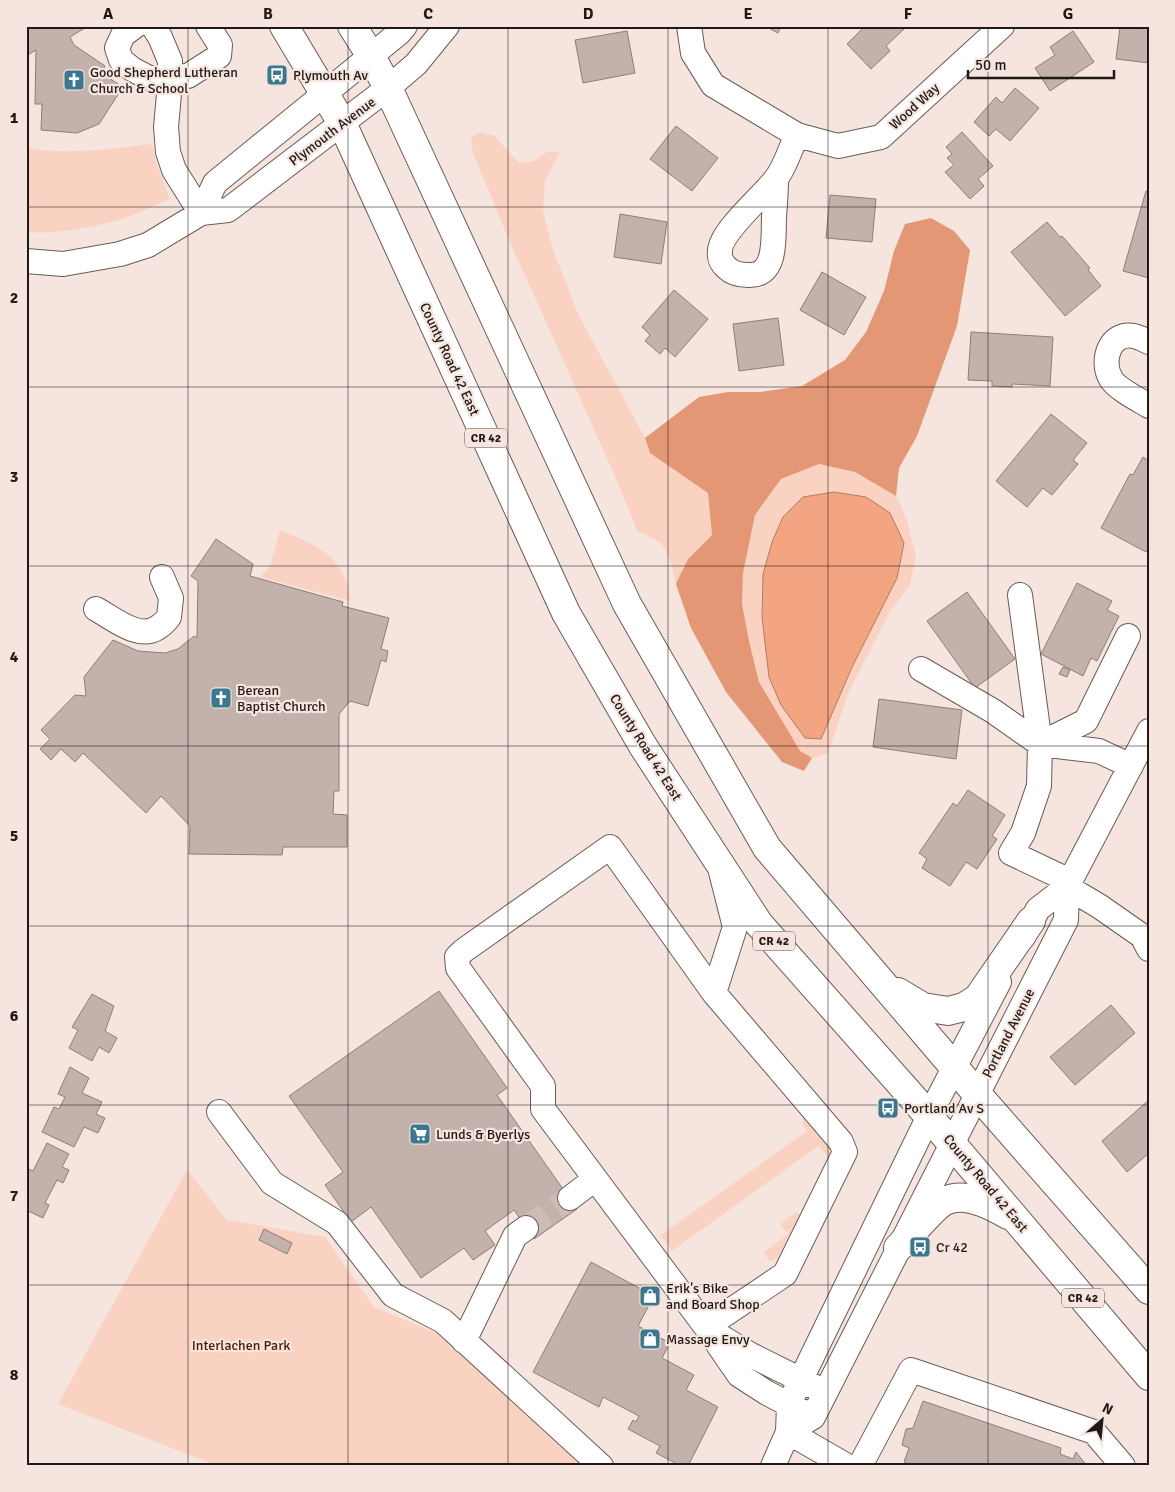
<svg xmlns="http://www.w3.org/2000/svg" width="1175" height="1492" font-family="Signika,sans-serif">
  <rect width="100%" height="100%" fill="#f6e5de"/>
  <path fill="#fad2c1" d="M 480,132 L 495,136 L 510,154 L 520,163 L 533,162 L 547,152 L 560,152 L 545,180 L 543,211 L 552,247 L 578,314 L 645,438 L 650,453 L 708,493 L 712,535 L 688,559 L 676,584 C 668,554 671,543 638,532 L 613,472 L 507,235 L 473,153 L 471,138 Z
    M 152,144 L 157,165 L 170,199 C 153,206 136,215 119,220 C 90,228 57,234 26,232 L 26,148 C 67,155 111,149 152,144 Z
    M 819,464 L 855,472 L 896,496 L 907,520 L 916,557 L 910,585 L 890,611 L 848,694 L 828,753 L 812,758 L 800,752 L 759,682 L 749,641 L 742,604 L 743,573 L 755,515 L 781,479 Z
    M 280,530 C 318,546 345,556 351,601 L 260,577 L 270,567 Z
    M 803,1117 L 808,1118 L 833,1151 L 828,1156 L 818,1146 L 672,1251 L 661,1235 L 807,1131 L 802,1123 Z
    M 187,1170 L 227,1220 L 325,1237 L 374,1307 L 436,1333 L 584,1466 L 218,1466 L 58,1404 Z
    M 796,1212 L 800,1215 L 778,1257 L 773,1261 L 769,1261 L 764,1252 L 788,1234 L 780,1224 Z"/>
  <path fill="#e49774" d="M 931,218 L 954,231 L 970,250 L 957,326 L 917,436 L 899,468 L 896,496 L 855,472 L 819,464 L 781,479 L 755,515 L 743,573 L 742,604 L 749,641 L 759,682 L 800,751 L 812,758 L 804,771 L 782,762 L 726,692 L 691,628 L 676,584 L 688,559 L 712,535 L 708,493 L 650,453 L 645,438 L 699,397 L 728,392 L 760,392 L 802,386 L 845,360 L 866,332 L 884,291 L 894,251 L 905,224 Z"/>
  <path fill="#f3a582" stroke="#b47b62" d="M 834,492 L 866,497 L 890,513 L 904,543 L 897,578 L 853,665 L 821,739 L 805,738 L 781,705 L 769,677 L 762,617 L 763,574 L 772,542 L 783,517 L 803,497 Z"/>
  <path fill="#c2b2ab" stroke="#8d7e78" d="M 26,26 L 88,26 L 70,37 L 74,45 L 105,66 L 101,73 L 123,87 L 99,124 L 77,133 L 41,130 L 42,104 L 35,104 L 36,50 L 26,56 Z
    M 765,26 L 781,26 L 778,33 Z
    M 865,26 L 902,26 L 904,29 L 886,46 L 890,51 L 871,69 L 847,44 Z
    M 1140,26 L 1149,26 L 1149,63 L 1116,59 L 1120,27 L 1140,29 Z
    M 627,31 L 635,73 L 583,83 L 575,40 Z
    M 1073,31 L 1094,62 L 1050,91 L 1035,68 L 1055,55 L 1050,47 Z
    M 1015,88 L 1039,108 L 1010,141 L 996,129 L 989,136 L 974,122 L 996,97 L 1002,103 Z
    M 676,126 L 718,158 L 692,191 L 650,159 Z
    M 962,132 L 993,166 L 978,179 L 984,186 L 970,199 L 945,172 L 954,165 L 947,158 L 952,154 L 946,147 Z
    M 1146,191 L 1149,191 L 1149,278 L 1123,271 Z
    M 830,195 L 876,199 L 872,242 L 826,238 Z
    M 620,214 L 667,222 L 661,264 L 614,257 Z
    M 1047,222 L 1060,237 L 1062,236 L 1090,268 L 1088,270 L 1101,286 L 1065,316 L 1011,252 Z
    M 822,272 L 866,297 L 844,335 L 800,310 Z
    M 674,290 L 708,319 L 675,357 L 665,348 L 660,354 L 645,341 L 650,335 L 642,327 Z
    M 778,318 L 784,365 L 739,371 L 733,324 Z
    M 971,332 L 1053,337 L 1050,386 L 1012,384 L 1012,387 L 992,386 L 992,381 L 968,380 Z
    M 1051,414 L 1087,443 L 1073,460 L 1078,464 L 1052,495 L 1043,488 L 1027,507 L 996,481 Z
    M 1143,457 L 1149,461 L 1149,547 L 1146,552 L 1101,528 L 1130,474 L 1133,475 Z
    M 216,539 L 253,564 L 250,576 L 343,602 L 342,606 L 389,618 L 381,649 L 388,651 L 386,662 L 381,660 L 368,706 L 350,701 L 339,714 L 339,791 L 334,791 L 333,814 L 347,815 L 347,847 L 283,847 L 282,855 L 189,854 L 190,826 L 161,796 L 146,813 L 83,753 L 75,762 L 61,749 L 51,760 L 40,749 L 50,739 L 41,730 L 75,695 L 86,696 L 84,677 L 113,640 L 138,651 L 165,653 L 178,649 L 194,636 L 197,638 L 198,581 L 191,576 Z
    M 1077,583 L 1112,601 L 1107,610 L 1119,616 L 1097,661 L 1091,658 L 1083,676 L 1041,654 Z
    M 967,592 L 1015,659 L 975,688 L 927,621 Z
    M 1063,667 L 1070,670 L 1067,677 L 1059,674 Z
    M 879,699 L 962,710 L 956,759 L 873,747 Z
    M 968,790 L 1005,815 L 992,836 L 997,839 L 977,869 L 966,862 L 950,886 L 922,868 L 927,859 L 919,853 L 953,803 L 957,806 Z
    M 439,991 L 507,1088 L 497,1095 L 577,1209 L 534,1239 L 514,1210 L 485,1231 L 495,1245 L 473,1260 L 464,1248 L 421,1278 L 371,1207 L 351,1222 L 325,1185 L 343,1172 L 289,1096 Z
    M 92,994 L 114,1006 L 105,1031 L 117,1038 L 109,1053 L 99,1047 L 92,1061 L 69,1048 L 78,1030 L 72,1027 Z
    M 1111,1005 L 1135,1033 L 1075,1085 L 1050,1057 Z
    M 70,1067 L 89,1078 L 82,1093 L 102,1102 L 96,1114 L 105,1118 L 98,1133 L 84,1127 L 74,1147 L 42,1132 L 54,1107 L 59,1109 L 65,1097 L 58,1094 Z
    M 1149,1100 L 1149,1153 L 1127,1172 L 1102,1141 Z
    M 47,1143 L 69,1154 L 62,1167 L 69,1170 L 63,1183 L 57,1180 L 45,1203 L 49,1205 L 43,1218 L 26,1210 L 26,1171 L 27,1168 L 33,1171 Z
    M 264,1229 L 292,1243 L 287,1254 L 259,1240 Z
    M 591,1262 L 654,1296 L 638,1326 L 670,1343 L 662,1358 L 694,1375 L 686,1390 L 718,1407 L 688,1466 L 681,1466 L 656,1453 L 660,1446 L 628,1429 L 633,1420 L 636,1422 L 639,1416 L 603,1397 L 599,1407 L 533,1372 Z
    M 923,1401 L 1061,1448 L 1060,1454 L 1073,1459 L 1076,1452 L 1087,1466 L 915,1466 L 904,1462 L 909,1448 L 902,1445 L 906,1429 L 913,1428 Z"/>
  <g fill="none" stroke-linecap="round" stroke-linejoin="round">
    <path stroke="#cbbcb6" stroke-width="24" stroke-dasharray="24 12" stroke-linecap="butt" d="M 526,1228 L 570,1198"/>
    <g stroke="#6a5c56" stroke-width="26">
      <path id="minor" d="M 135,26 L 123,35 L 117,48 L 121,60 L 132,69 L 149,78 L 188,76 L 219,56 L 220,45 L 208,26
        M 153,26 L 160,37 L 170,61 L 169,94 L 166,127 L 168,152 L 174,170 L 201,213
        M 689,26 L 693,53 L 713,85 L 797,135 L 838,146 L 881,137 L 1002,26
        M 776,179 C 776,191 775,204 774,217 C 773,236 778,277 748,275 C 741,275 733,274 727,268 C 722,264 719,258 720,251 C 720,232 763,196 775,180 C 785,168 790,149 797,135
        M 201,213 L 215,183 L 399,33 L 405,26
        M 26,261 L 63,264 L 120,254 L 148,245 L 201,213 L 228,210 L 388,88 L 416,64 L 447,26
        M 1149,342 C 1144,340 1139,337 1134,336 C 1110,331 1100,361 1111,379 C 1116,388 1139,400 1149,406
        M 96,609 C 113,618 138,640 157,628 C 162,625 166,621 169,617 L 171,598 L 162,577
        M 921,669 L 993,711 L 1040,744 L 1020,595
        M 1040,744 L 1039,786 L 1023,833 L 1011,853 L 1070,881
        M 1040,744 L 1086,721 L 1128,636
        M 1040,744 L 1099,751 L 1131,766
        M 1067,887 L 1099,906 L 1142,936 L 1149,949
        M 1023,937 L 1038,909 L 1067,887
        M 714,993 L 735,927 L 721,872
        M 219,1112 L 272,1183 L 337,1223 L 393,1295 L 443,1321 L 601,1466
        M 570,1198 L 595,1179
        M 706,1327 L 785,1274 L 845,1152 L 841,1142 L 714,993 L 610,847 L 463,951 L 457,957 L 458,968 L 543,1086 L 543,1109 L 706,1327 L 739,1375 L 767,1393 L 813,1417
        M 713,1332 L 751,1355 L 815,1387
        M 464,1341 L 515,1236 L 526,1228
        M 788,1432 L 813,1417 L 1066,920 L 1067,887 L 1149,731
        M 788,1432 L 847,1466
        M 773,1466 L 788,1432 L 789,1404 L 929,1116 L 999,982
        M 860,1466 L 911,1370 L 1094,1432 L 1123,1466"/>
    </g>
    <g stroke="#6a5c56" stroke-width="30">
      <path id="highway" d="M 284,26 L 342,123 L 566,613 L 643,746 L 759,924 L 914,1099 L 1149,1376
        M 352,26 L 371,56 L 388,88 L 627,604 L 767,848 L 977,1094 L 1149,1290
        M 898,992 L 923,1007 L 948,1011 L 964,1007 L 978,998 L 1031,921
        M 898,1248 C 908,1238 934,1206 945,1201 C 965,1191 991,1205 1008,1215"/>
    </g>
    <use href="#minor" stroke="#fff" stroke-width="24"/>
    <use href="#highway" stroke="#fff" stroke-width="28"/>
  </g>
  <path fill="none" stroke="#201a17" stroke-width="1" stroke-opacity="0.55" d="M 188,26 L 188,1466M 348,26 L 348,1466M 508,26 L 508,1466M 668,26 L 668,1466M 828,26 L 828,1466M 988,26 L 988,1466M 26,207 L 1149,207M 26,387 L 1149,387M 26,566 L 1149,566M 26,746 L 1149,746M 26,926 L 1149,926M 26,1105 L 1149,1105M 26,1285 L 1149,1285"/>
  <defs>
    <g id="bus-square" transform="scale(1.125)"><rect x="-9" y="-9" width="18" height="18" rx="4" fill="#3b778e" stroke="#f6e5de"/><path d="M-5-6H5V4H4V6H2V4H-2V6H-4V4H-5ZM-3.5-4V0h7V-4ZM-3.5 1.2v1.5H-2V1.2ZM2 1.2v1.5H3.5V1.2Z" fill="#fff"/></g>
    <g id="church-square" transform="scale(1.125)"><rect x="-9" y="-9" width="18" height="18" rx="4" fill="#3b778e" stroke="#f6e5de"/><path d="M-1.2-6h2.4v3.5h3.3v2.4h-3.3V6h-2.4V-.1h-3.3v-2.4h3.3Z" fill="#fff"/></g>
    <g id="supermarket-square" transform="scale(1.125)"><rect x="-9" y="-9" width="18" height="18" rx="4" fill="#3b778e" stroke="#f6e5de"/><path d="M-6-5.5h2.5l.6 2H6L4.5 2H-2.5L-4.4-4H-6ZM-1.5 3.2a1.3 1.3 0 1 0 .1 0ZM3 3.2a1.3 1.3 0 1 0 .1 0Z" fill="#fff"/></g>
    <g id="shop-square" transform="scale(1.125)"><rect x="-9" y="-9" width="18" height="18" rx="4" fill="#3b778e" stroke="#f6e5de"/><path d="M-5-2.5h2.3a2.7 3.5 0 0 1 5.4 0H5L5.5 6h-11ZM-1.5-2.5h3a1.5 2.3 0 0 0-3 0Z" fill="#fff"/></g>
  </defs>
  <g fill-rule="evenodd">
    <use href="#bus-square" x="277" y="75"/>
    <use href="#church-square" x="74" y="80"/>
    <use href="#church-square" x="221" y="698"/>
    <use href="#bus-square" x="888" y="1108"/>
    <use href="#supermarket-square" x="420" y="1134"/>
    <use href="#bus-square" x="920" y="1247"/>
    <use href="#shop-square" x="650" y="1296"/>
    <use href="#shop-square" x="650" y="1339"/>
  </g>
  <g text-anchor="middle" stroke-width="4.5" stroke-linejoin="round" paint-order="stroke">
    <g fill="#f6e5de" stroke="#605753" stroke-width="1">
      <rect x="465" y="428.5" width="42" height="19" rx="4"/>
      <rect x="753" y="931.5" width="42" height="19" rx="4"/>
      <rect x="1062" y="1288.5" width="42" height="19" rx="4"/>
    </g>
    <g font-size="12" font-weight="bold" fill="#201a17">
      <text x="486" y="442">CR 42</text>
      <text x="774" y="945">CR 42</text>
      <text x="1083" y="1302">CR 42</text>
    </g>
    <g font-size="14" fill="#201a17" stroke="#f6e5de" text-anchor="start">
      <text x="90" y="77">Good Shepherd Lutheran<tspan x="90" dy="16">Church &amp; School</tspan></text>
      <text x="293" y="80">Plymouth Av</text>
      <text x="237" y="695">Berean<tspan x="237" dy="16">Baptist Church</tspan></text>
      <text x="904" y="1113">Portland Av S</text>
      <text x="436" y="1139">Lunds &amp; Byerlys</text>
      <text x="936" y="1252">Cr 42</text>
      <text x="666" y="1293">Erik's Bike<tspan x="666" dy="16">and Board Shop</tspan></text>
      <text x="666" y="1344">Massage Envy</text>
    </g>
    <g font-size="14" fill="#201a17" stroke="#f6e5de">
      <text transform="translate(914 106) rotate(-42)" y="5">Wood Way</text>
      <text transform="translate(332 131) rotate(-37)" y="5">Plymouth Avenue</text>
      <text transform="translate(450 359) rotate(65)" y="5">County Road 42 East</text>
      <text transform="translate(646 747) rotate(58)" y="5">County Road 42 East</text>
      <text transform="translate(1008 1033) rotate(-63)" y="5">Portland Avenue</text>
      <text transform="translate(986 1183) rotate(50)" y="5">County Road 42 East</text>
    </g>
    <g font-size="14" fill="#4b1c02" stroke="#f6e5de">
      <text x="241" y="1350">Interlachen Park</text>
    </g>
  </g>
  <rect width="1175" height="1492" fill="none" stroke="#f6e5de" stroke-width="55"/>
  <g transform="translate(1102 1420) rotate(27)" stroke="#f6e5de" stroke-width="4" paint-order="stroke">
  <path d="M0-4L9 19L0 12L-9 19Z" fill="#201a17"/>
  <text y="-8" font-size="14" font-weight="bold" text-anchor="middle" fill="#201a17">N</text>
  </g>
  <path d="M968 70v8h146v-8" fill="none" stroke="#201a17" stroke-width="2.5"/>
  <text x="975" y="70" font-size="15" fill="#201a17" stroke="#f6e5de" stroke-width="4" paint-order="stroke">50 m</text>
  <rect x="28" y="28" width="1120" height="1436" fill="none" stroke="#201a17" stroke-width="2"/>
  <g font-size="16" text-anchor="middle" font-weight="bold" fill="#201a17">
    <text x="108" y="19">A</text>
    <text x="268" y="19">B</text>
    <text x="428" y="19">C</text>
    <text x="588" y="19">D</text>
    <text x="748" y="19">E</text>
    <text x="908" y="19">F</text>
    <text x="1068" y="19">G</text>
    <text x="14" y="123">1</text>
    <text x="14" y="303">2</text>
    <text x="14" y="482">3</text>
    <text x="14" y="662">4</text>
    <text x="14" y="841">5</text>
    <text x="14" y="1021">6</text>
    <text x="14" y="1201">7</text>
    <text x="14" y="1380">8</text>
  </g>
</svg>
